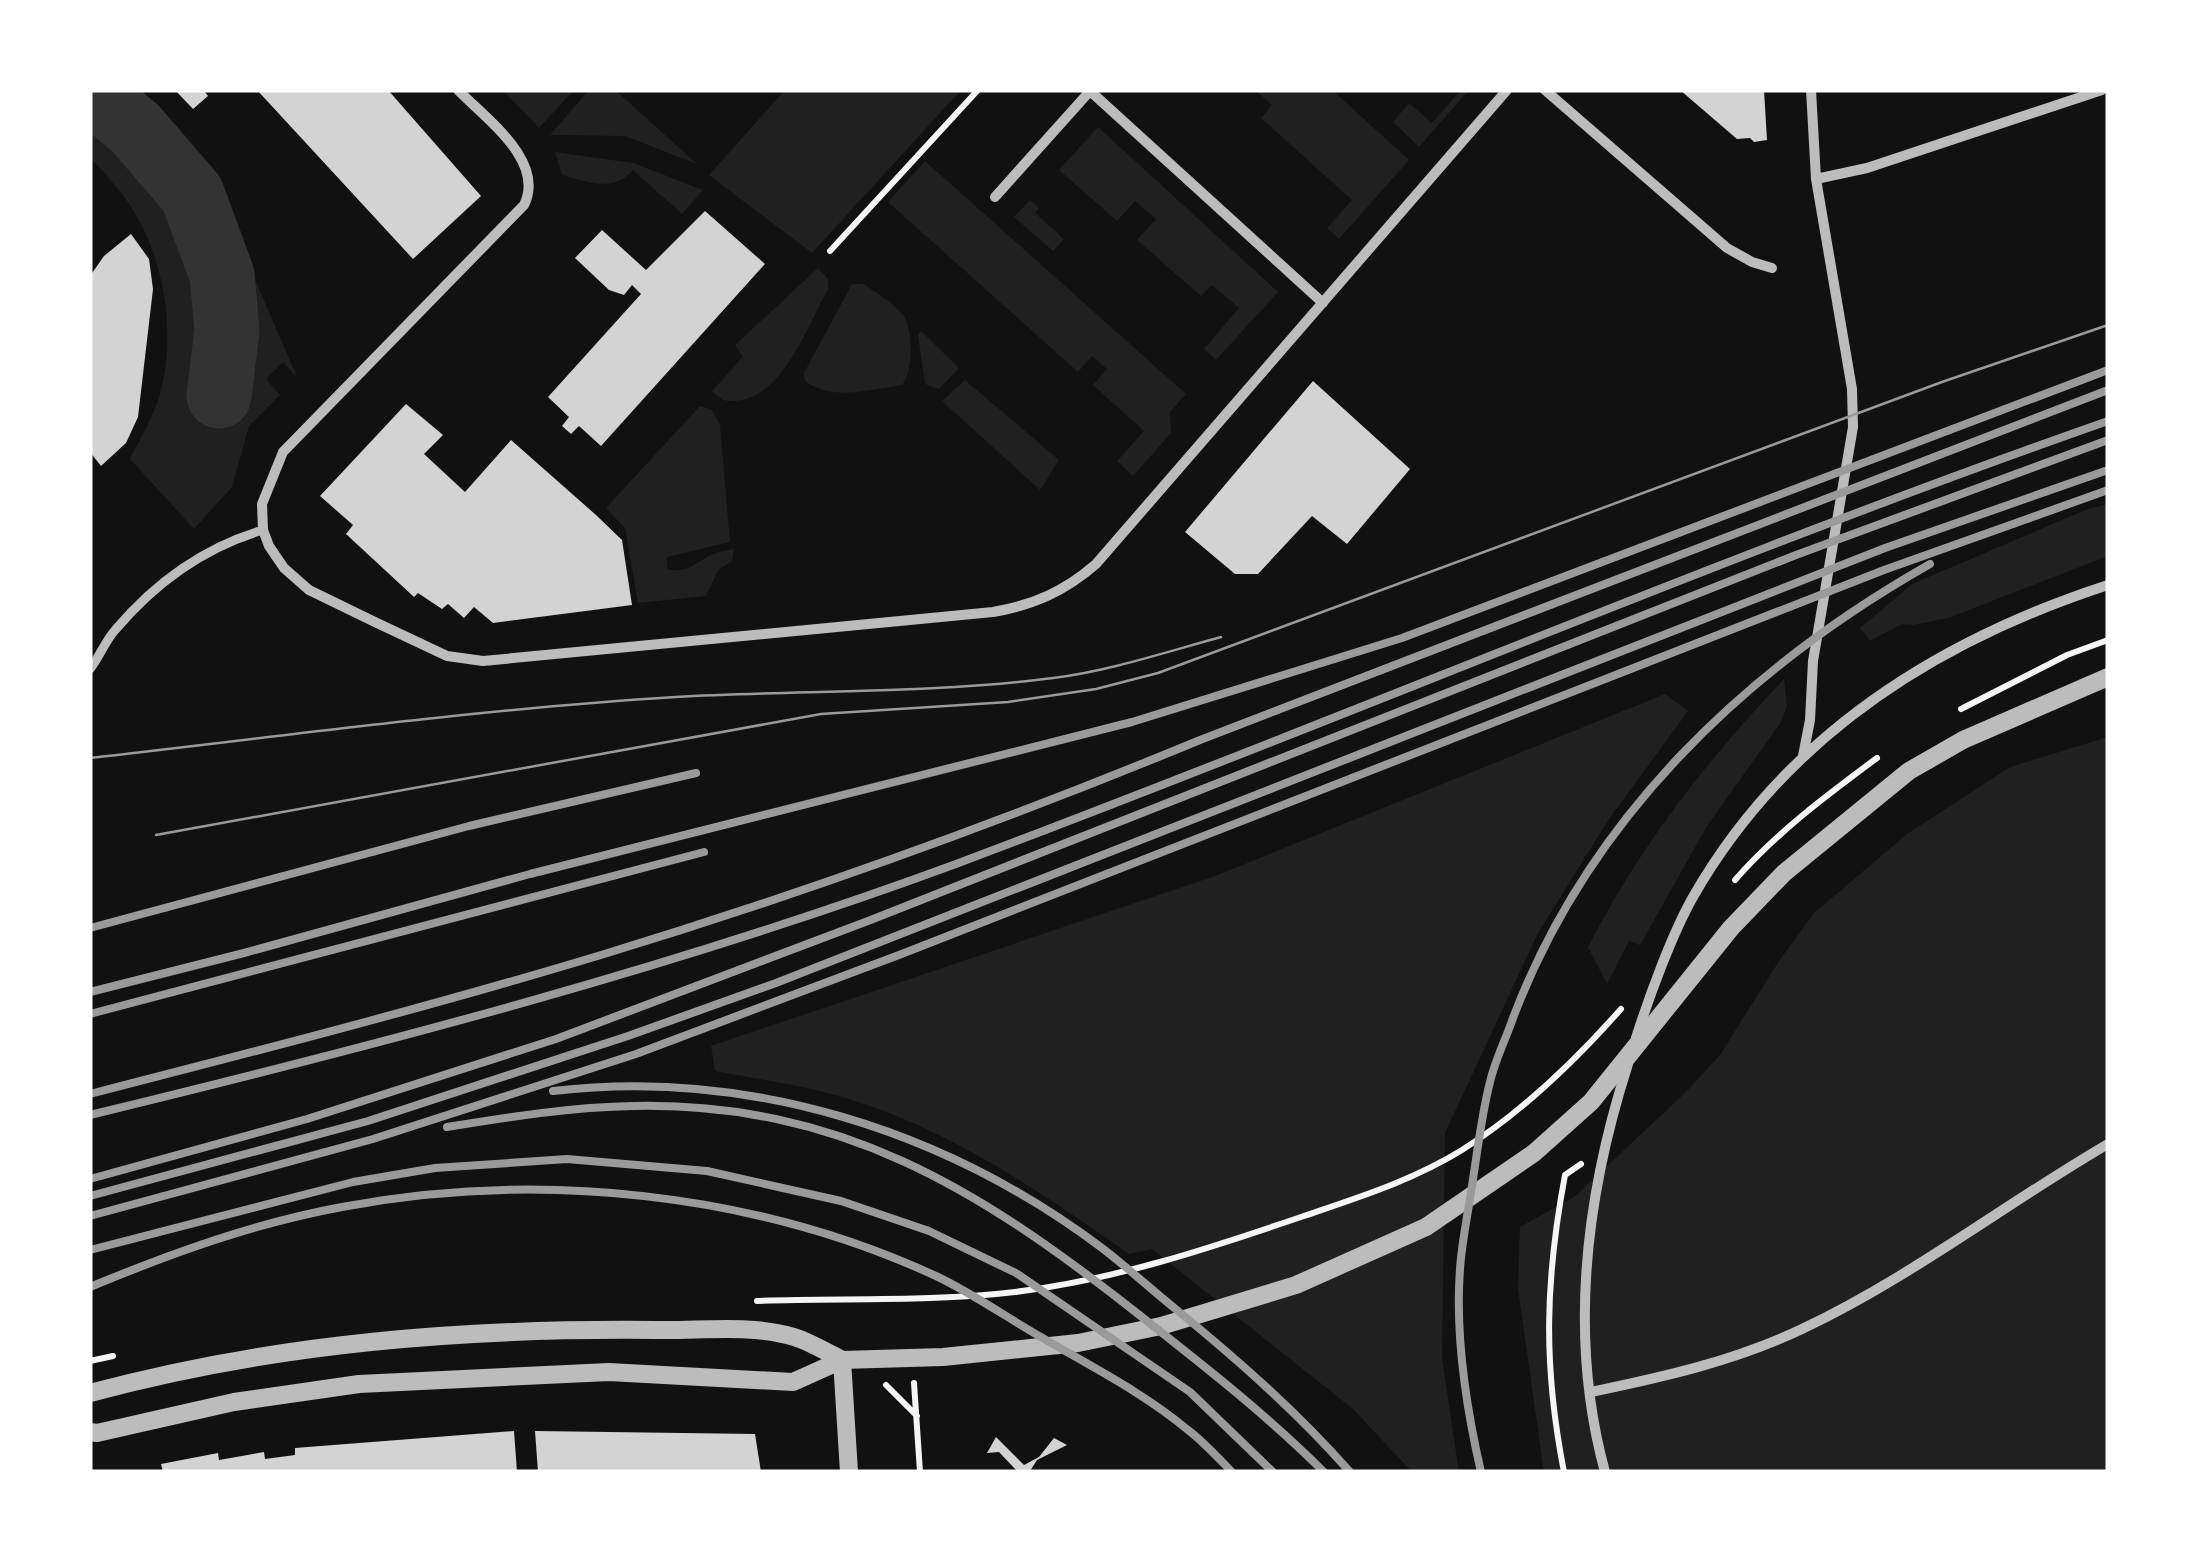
<svg xmlns="http://www.w3.org/2000/svg" width="2198" height="1562" font-family="'Work Sans',sans-serif">
  <rect width="100%" height="100%" fill="#111"/>
  <path fill="#202020" d="M 90,90 L 128,90 L 170,129 L 214,184 L 297,377 L 283,362 L 266,379 L 280,395 L 249,426 L 232,487 L 194,529 L 130,459 C 139,441 150,422 157,403 C 176,347 168,277 141,224 C 129,199 108,178 90,157 Z
    M 503,90 L 574,90 L 539,128 Z
    M 589,90 L 615,90 L 697,164 L 625,136 L 550,135 Z
    M 785,90 L 961,90 L 812,253 L 709,175 Z
    M 1255,90 L 1332,90 L 1409,160 L 1339,239 L 1327,228 L 1352,200 L 1261,118 L 1272,105 Z
    M 1461,90 L 1469,90 L 1419,147 L 1393,122 L 1409,103 L 1432,123 Z
    M 1098,127 L 1278,292 L 1216,360 L 1204,349 L 1239,308 L 1212,285 L 1201,296 L 1137,240 L 1156,219 L 1135,201 L 1117,221 L 1059,170 Z
    M 555,152 L 633,163 L 703,190 L 682,214 L 633,170 C 613,193 588,182 562,175 Z
    M 925,161 L 1186,394 L 1170,412 L 1171,433 L 1133,476 L 1117,461 L 1144,431 L 1093,385 L 1107,369 L 1092,356 L 1078,372 L 888,202 Z
    M 1030,200 L 1039,208 L 1035,213 L 1064,239 L 1053,251 L 1014,217 Z
    M 818,268 L 828,279 L 828,289 C 806,329 778,411 723,400 L 712,391 L 743,357 L 735,345 Z
    M 852,284 L 864,284 C 876,293 894,303 903,315 C 914,329 913,373 902,385 C 869,389 833,402 805,381 L 804,373 Z
    M 921,331 L 959,368 L 939,389 L 925,384 L 918,335 Z
    M 965,380 L 1059,460 L 1040,490 L 942,401 Z
    M 700,406 L 712,410 L 720,425 L 730,542 L 667,557 L 667,569 C 686,573 692,566 707,557 C 715,552 725,551 734,549 L 732,562 L 719,569 L 706,596 L 638,603 L 625,528 L 606,508 Z
    M 2108,504 L 2108,556 L 1948,618 L 1913,625 L 1902,624 L 1870,641 L 1860,628 L 1912,584 L 2088,509 Z
    M 1784,679 L 1787,706 L 1781,722 L 1707,826 L 1640,945 L 1629,941 L 1607,984 L 1588,947 C 1640,846 1706,761 1784,679 Z
    M 1665,694 L 1688,711 L 1609,819 L 1538,933 L 1445,1133 L 1442,1358 L 1459,1472 L 1412,1472 L 1353,1409 L 1152,1249 L 1129,1254 C 1040,1191 942,1124 835,1095 C 796,1084 755,1079 715,1071 L 711,1046 L 1215,876 Z
    M 2108,737 L 2108,1472 L 1544,1472 L 1518,1289 L 1520,1227 L 1574,1197 L 1686,1092 L 1720,1055 L 1779,961 L 1814,913 L 1907,834 L 2010,767 Z"/>
  <g fill="none" stroke-linecap="round" stroke-linejoin="round">
    <path stroke="#333" stroke-width="65" d="M 90,90 L 136,129 L 192,194 L 222,275 L 227,330 L 219,396"/>
  </g>
  <path fill="#d3d3d3" d="M 175,90 L 208,90 L 205,92 L 208,96 L 193,109 Z
    M 257,90 L 388,90 L 481,196 L 413,259 Z
    M 1680,90 L 1764,90 L 1767,140 L 1754,142 L 1750,138 L 1737,139 Z
    M 705,211 L 765,264 L 601,446 L 579,426 L 571,434 L 562,426 L 569,417 L 548,397 L 641,294 L 632,285 L 624,295 L 609,290 L 575,258 L 602,230 L 646,270 Z
    M 131,234 L 149,259 L 153,289 L 138,417 L 126,443 L 101,466 L 90,452 L 90,276 L 104,256 Z
    M 1313,381 L 1410,469 L 1347,544 L 1312,516 L 1258,574 L 1235,574 L 1185,532 Z
    M 406,404 L 443,435 L 424,454 L 465,492 L 511,440 L 596,515 L 622,540 L 632,605 L 493,623 L 474,607 L 464,618 L 448,604 L 442,609 L 418,593 L 414,597 L 346,534 L 353,525 L 320,496 Z
    M 514,1431 L 517,1472 L 163,1472 L 161,1464 L 218,1453 L 219,1460 L 264,1452 L 265,1459 L 295,1455 L 295,1448 Z
    M 535,1431 L 755,1434 L 761,1472 L 538,1472 Z
    M 996,1437 L 1024,1465 L 1039,1457 L 1054,1438 L 1067,1445 L 1037,1460 L 1030,1471 L 1018,1472 L 999,1452 L 987,1453 Z"/>
  <g fill="none" stroke-linecap="round" stroke-linejoin="round">
    <path stroke="#f5f5f5" stroke-width="6" d="M 830,251 L 978,90
      M 1961,709 L 2067,655 L 2108,640
      M 1735,880 C 1776,833 1827,795 1877,758
      M 757,1301 C 841,1298 932,1302 1015,1292 C 1114,1280 1207,1249 1301,1217 C 1356,1198 1412,1181 1462,1150 C 1521,1113 1575,1061 1621,1009
      M 90,1361 L 113,1356
      M 914,1383 L 920,1472
      M 886,1385 L 917,1416
      M 1564,1472 C 1543,1365 1545,1282 1565,1175 L 1581,1164"/>
    <path stroke="#bcbcbc" stroke-width="9" d="M 90,669 C 100,656 105,641 116,629 C 155,583 205,547 263,530"/>
    <path stroke="#bcbcbc" stroke-width="10" d="M 458,90 C 485,118 546,161 524,205 L 283,452 L 262,504 L 263,530 L 269,546 L 284,568 L 309,590 L 377,623 L 447,656 L 483,661 L 993,612 C 1034,605 1065,591 1096,564 L 1507,90
      M 1089,90 L 1323,303
      M 1545,90 L 1727,248 L 1752,262 L 1772,268
      M 1816,179 L 1867,168 L 2102,90
      M 995,197 L 1090,91
      M 1803,756 L 1810,720 L 1813,661 L 1853,427 L 1852,389 L 1816,179 L 1811,90
      M 1636,1038 C 1649,997 1672,934 1693,897 C 1785,736 1936,641 2108,585
      M 1591,1392 C 1663,1377 1735,1361 1802,1329 C 1910,1278 2005,1204 2108,1144
      M 1605,1472 C 1568,1337 1586,1195 1628,1064"/>
    <path stroke="#bcbcbc" stroke-width="18" d="M 842,1360 L 849,1472
      M 90,1393 C 275,1343 465,1328 657,1330 C 701,1331 752,1324 794,1337 C 810,1342 827,1352 842,1360
      M 90,1432 L 97,1433 L 234,1402 L 359,1384 L 609,1372 L 793,1382 L 842,1360 L 943,1357 L 1078,1343 L 1161,1326 L 1296,1285 L 1426,1227 L 1534,1153 L 1591,1102 L 1731,928 L 1784,873 L 1909,771 L 1963,740 L 2108,677"/>
    <path stroke="#9a9a9a" stroke-width="2.5" d="M 90,758 C 285,736 480,709 676,697 C 801,690 928,694 1053,678 C 1109,671 1166,652 1221,637
      M 156,835 L 821,714 L 1008,702 L 1096,689 L 1158,673 L 1942,382 L 2108,325"/>
    <path stroke="#9a9a9a" stroke-width="8" d="M 90,928 L 469,826 L 696,773
      M 90,992 L 244,953 L 530,874 L 1132,722 L 1402,638 L 2108,370
      M 90,1014 L 704,852
      M 553,1091 C 748,1068 945,1130 1102,1248 C 1128,1268 1152,1290 1178,1311 C 1239,1361 1297,1412 1350,1472
      M 90,1094 C 261,1050 432,1006 601,955 C 805,893 1004,821 1200,740 L 2108,390
      M 90,1115 C 382,1044 674,968 956,864 C 1341,720 1720,557 2108,421
      M 447,1127 C 509,1117 571,1107 634,1106 C 839,1102 979,1189 1133,1310 C 1199,1362 1265,1413 1324,1472
      M 90,1179 L 307,1119 L 556,1039 L 868,921 L 1796,555 L 2108,440
      M 90,1196 L 368,1121 L 628,1036 L 776,983 L 1885,548 L 2108,470
      M 90,1216 L 373,1139 L 636,1054 L 899,955 L 1884,570 L 2108,490
      M 90,1250 L 353,1182 L 435,1168 L 567,1159 L 707,1171 L 841,1201 L 929,1231 L 1016,1273 L 1190,1392 L 1273,1472
      M 90,1287 C 172,1253 255,1223 342,1207 C 538,1170 754,1192 936,1276 C 972,1293 1006,1317 1041,1337 C 1090,1366 1144,1393 1188,1430 C 1204,1442 1218,1458 1232,1472
      M 1481,1472 C 1466,1407 1455,1336 1460,1269 C 1462,1239 1469,1209 1473,1179 C 1478,1147 1482,1113 1490,1082 C 1495,1060 1506,1039 1513,1018 C 1589,817 1747,668 1930,564"/>
  </g>
  <rect width="2198" height="1562" fill="none" stroke="#ffffff" stroke-width="185"/>
</svg>
